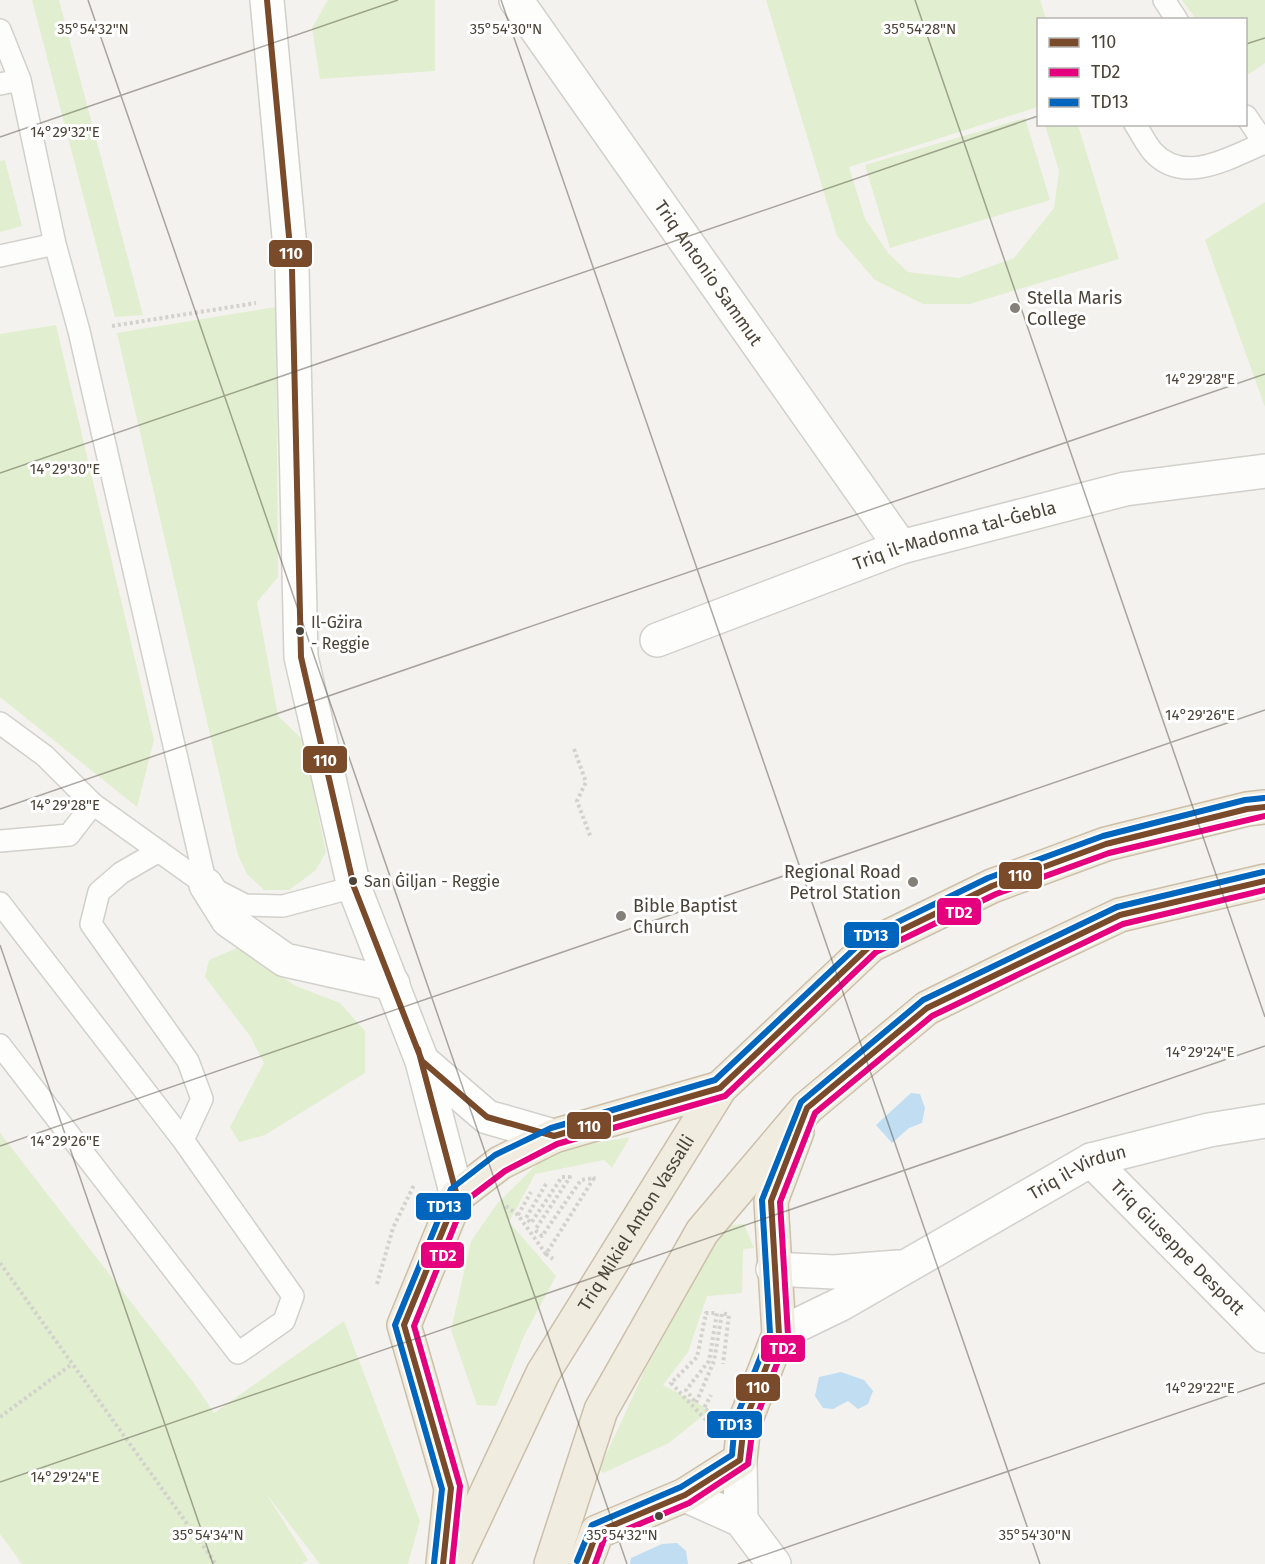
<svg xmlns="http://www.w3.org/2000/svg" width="1265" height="1564" font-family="'Fira Sans',sans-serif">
  <rect width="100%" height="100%" fill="#f4f2ee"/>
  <path fill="#e1eecf" d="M 32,0 L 59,0 L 143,315 L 115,317 Z
    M 328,0 L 435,0 L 435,71 L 320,79 L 312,28 Z
    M 766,0 L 1040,0 L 1046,19 L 1038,20 L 1038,107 L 849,167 L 865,219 L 888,253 L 908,272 L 959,278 L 1014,258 L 1054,208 L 1059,171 L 1045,125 L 1078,125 L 1119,259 L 970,304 L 923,304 L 875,280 L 837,236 Z
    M 1182,0 L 1265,0 L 1265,63 L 1246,76 L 1246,20 L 1196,19 Z
    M 1025,118 L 1050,200 L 890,248 L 865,165 Z
    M 5,160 L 22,226 L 0,232 L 0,161 Z
    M 1265,202 L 1265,407 L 1205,240 Z
    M 276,307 L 278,577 L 257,602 L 278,716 L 303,740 L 326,852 L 316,870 L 289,890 L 264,890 L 247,874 L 238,855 L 117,333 Z
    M 56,325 L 154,740 L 137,807 L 0,697 L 0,334 Z
    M 237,948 L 296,986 L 340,1003 L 365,1031 L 365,1073 L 265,1135 L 239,1142 L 230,1127 L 264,1063 L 250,1036 L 205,977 L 209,960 Z
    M 0,1133 L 196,1386 L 214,1413 L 344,1321 L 420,1521 L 408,1564 L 320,1564 L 265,1492 L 308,1560 L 302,1564 L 22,1564 L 0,1534 Z
    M 630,1137 L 612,1168 L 604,1160 L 535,1174 L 509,1222 L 556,1276 L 524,1336 L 496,1406 L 477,1405 L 451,1330 L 471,1241 L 497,1204 L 550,1151 Z
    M 744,1224 L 754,1248 L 743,1249 L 742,1293 L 707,1296 L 688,1352 L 663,1385 L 710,1410 L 669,1443 L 603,1473 L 599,1470 L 645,1370 L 725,1226 Z"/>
  <path fill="#c0ddf1" d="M 911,1093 L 920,1094 L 925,1108 L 922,1123 L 909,1128 L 892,1143 L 876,1125 Z
    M 841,1372 L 864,1380 L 873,1391 L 868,1404 L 858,1409 L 848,1401 L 833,1409 L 823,1408 L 815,1396 L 819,1377 Z
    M 677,1543 L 686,1551 L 688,1564 L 630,1564 L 631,1558 L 662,1544 Z"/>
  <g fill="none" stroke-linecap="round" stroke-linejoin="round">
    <g stroke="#d2d0cb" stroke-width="24">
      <path id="service" d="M 1164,0 L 1177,20
        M 0,30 L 20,80 L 55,244 L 79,331 L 206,885
        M 0,84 L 20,80
        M 1246,116 L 1265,144
        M 1135,124 C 1141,133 1146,144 1153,152 C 1184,186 1231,157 1264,143
        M 0,256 L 55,244
        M 0,723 L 45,756 L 93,804 L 206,885 L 245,905 L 283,906 L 354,887
        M 0,841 L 69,835 L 93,804
        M 159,851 L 121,873 L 99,892 L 91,924 L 188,1061 L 202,1099 L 183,1140
        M 0,903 L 183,1140 L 293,1296 L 284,1321 L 238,1353 L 0,1045"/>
    </g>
    <g stroke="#d2d0cb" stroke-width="36">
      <g id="minor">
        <path d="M 267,0 L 292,269 L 301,657 L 354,887 L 422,1061 L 457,1196"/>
        <path id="s1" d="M 516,0 L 901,547"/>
        <path id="s2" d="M 657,640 L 901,547 L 1125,489 L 1265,471"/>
        <path d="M 206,885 L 228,920 L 285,960 L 393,984"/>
        <path d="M 422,1061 L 487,1117 L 554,1136"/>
        <path id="s3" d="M 1091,1160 L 1265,1336"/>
        <path d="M 773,1269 L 834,1272 L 898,1267"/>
        <path id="s4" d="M 779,1334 L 841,1304 L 1091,1160 L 1209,1130 L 1265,1121"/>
        <path d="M 740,1460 L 741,1520"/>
        <path d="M 685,1495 L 741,1520 L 774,1564"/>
      </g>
    </g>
    <g stroke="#ccbfa9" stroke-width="36">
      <g id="trunk">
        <path d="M 443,1564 L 451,1488 L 404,1325 L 457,1196 L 500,1163 L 554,1136 L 720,1088"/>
        <path id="s5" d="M 453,1564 L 543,1373 L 720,1088 L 871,945 L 992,886 L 1106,844 L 1247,809 L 1265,807"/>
        <path d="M 551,1564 L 601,1410 L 702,1232 L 807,1108 L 927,1008 L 1018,963 L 1120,915 L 1265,881"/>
        <path d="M 585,1564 L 597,1532 L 685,1495 L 740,1460 L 744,1424 L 779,1334 L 771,1201 L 797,1132"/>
      </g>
    </g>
    <path stroke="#d3d2cc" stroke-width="4" stroke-dasharray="3 3" stroke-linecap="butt" d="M 112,326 L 256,303
      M 574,749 L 586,782 L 577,801 L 591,838
      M 546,1184 L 526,1218 L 531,1223 L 562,1177 L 570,1177 L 535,1230 L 542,1236 L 581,1180 L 594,1178 L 546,1254 L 553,1259
      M 506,1206 L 518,1215 L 546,1254
      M 518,1215 L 531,1192
      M 0,1263 L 216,1564
      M 377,1284 L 393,1228 L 414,1185
      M 708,1411 L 704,1408 L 711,1395
      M 0,1417 L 72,1364
      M 706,1420 L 671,1383 L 697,1357 L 706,1313 L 717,1313 L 709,1361 L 686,1390 L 696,1403 L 714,1361 L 722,1313 L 729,1315 L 723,1364"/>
    <use href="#service" stroke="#fdfdfc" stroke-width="21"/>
    <use href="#minor" stroke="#fdfdfc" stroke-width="33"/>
    <use href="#trunk" stroke="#f0ece0" stroke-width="33"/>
    <g stroke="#fff" stroke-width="10">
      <path id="bus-1" d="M 267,0 L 292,269 L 301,657 L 354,887 L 422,1061 L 487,1117 L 554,1136 L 720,1088 L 871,945 L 992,886 L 1106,844 L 1247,809 L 1265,807
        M 418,1049 L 457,1196 L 404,1325 L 451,1488 L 443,1564
        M 585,1564 L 597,1532 L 685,1495 L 740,1460 L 744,1424 L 779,1334 L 771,1201 L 807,1108 L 927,1008 L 1120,915 L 1265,881"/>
    </g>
    <g stroke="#fff" stroke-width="10">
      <path id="bus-2" d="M 452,1564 L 460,1486 L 414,1326 L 464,1202 L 505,1171 L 557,1144 L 725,1096 L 876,952 L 996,894 L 1109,853 L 1265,816
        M 595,1564 L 604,1539 L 689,1503 L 748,1464 L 753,1426 L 788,1335 L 780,1202 L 815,1113 L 932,1016 L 1123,924 L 1265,890"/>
    </g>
    <g stroke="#fff" stroke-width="10">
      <path id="bus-3" d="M 577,1561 L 592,1525 L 681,1487 L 732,1455 L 735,1421 L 770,1333 L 762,1200 L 801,1102 L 923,1000 L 1117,907 L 1263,872
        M 434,1563 L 442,1489 L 395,1325 L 451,1189 L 495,1155 L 551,1128 L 715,1080 L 867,937 L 988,878 L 1103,836 L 1245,800 L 1264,798"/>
    </g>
    <use href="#bus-1" stroke="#7a4b2a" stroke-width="6"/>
    <use href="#bus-2" stroke="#e5007d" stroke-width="6"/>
    <use href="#bus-3" stroke="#0065bd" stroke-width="6"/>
  </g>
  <path fill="none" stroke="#4b4439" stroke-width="1.5" stroke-opacity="0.45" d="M 88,0 L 627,1564M 501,0 L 1040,1564M 915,0 L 1265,1017M 1246,44 L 1265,38M 0,137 L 398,0M 0,473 L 1038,116M 0,809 L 1265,374M 0,945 L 213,1564M 0,1146 L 1265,710M 0,1482 L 1265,1046M 738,1564 L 1265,1383"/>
  <g fill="#868178" stroke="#fff" stroke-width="2">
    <circle cx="1015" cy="308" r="6"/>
    <circle cx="913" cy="882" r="6"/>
    <circle cx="621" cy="916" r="6"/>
  </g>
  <g fill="#4b4439" stroke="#fff" stroke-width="2">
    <circle cx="300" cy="631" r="5"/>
    <circle cx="353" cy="881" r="5"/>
    <circle cx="659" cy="1516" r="5"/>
  </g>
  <g text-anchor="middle" stroke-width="6" stroke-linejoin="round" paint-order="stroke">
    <g font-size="16" fill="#4b4439" stroke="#fff" text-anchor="start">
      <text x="311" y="628">Il-Gżira<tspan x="311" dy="21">- Reggie</tspan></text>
      <text x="364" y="887">San Ġiljan - Reggie</text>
    </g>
    <g font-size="18" fill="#4b4439" stroke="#fff">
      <text dy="6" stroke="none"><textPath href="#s1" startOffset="334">Triq Antonio Sammut</textPath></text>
      <text dy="6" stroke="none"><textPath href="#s2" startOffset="316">Triq il-Madonna tal-Ġebla</textPath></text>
      <text dy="6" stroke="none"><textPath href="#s4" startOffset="340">Triq il-Virdun</textPath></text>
      <text dy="6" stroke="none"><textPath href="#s5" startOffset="388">Triq Mikiel Anton Vassalli</textPath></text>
      <text dy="6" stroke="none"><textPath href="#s3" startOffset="123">Triq Giuseppe Despott</textPath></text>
    </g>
    <g font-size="18" fill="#4b4439" stroke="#fff" text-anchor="start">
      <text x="1027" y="304">Stella Maris<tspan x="1027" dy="21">College</tspan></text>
      <text x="901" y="878" text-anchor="end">Regional Road<tspan x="901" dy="21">Petrol Station</tspan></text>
      <text x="633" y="912">Bible Baptist<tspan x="633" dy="21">Church</tspan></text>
    </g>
  </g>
  <g font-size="15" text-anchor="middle" fill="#4b4439" stroke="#fff" stroke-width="6" stroke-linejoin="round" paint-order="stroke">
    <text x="93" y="34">35°54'32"N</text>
    <text x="506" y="34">35°54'30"N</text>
    <text x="920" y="34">35°54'28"N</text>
    <text x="65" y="137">14°29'32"E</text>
    <text x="1200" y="384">14°29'28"E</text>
    <text x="65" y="474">14°29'30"E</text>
    <text x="1200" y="720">14°29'26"E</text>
    <text x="65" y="810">14°29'28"E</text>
    <text x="1200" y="1057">14°29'24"E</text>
    <text x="65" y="1146">14°29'26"E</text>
    <text x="1200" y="1393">14°29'22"E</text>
    <text x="65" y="1482">14°29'24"E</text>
    <text x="208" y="1540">35°54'34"N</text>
    <text x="622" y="1540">35°54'32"N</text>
    <text x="1035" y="1540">35°54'30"N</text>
  </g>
  <g stroke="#fff" stroke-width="2">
    <rect x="268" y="239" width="45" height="29" rx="6" fill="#7a4b2a"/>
    <rect x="302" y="745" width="46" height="29" rx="6" fill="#7a4b2a"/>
    <rect x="998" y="861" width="45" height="29" rx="6" fill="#7a4b2a"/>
    <rect x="936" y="897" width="46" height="29" rx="6" fill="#e5007d"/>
    <rect x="843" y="921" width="57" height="28" rx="6" fill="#0065bd"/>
    <rect x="566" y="1111" width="46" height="29" rx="6" fill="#7a4b2a"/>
    <rect x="415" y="1192" width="57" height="29" rx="6" fill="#0065bd"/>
    <rect x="420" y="1241" width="45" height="28" rx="6" fill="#e5007d"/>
    <rect x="760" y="1334" width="46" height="29" rx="6" fill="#e5007d"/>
    <rect x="735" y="1373" width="46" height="29" rx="6" fill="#7a4b2a"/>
    <rect x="706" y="1410" width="57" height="29" rx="6" fill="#0065bd"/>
  </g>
  <g font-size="16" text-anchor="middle" font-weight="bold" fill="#fff">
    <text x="291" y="259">110</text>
    <text x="325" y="766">110</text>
    <text x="1020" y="881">110</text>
    <text x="959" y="918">TD2</text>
    <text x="871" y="941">TD13</text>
    <text x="589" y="1132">110</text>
    <text x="444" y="1212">TD13</text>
    <text x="443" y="1261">TD2</text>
    <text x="783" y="1354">TD2</text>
    <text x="758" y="1393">110</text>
    <text x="735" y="1430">TD13</text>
  </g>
  <rect x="1037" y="18" width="210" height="108" fill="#ffffff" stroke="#b7b4b0" stroke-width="1.5"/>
  <rect x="1049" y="38" width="30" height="9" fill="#7a4b2a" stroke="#b7b4b0" stroke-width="1.5"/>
  <text x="1091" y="48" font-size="18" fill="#4b4439">110</text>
  <rect x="1049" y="68" width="30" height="9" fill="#e5007d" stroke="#b7b4b0" stroke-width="1.5"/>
  <text x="1091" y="78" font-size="18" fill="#4b4439">TD2</text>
  <rect x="1049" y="98" width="30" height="9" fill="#0065bd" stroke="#b7b4b0" stroke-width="1.5"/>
  <text x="1091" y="108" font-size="18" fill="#4b4439">TD13</text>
</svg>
